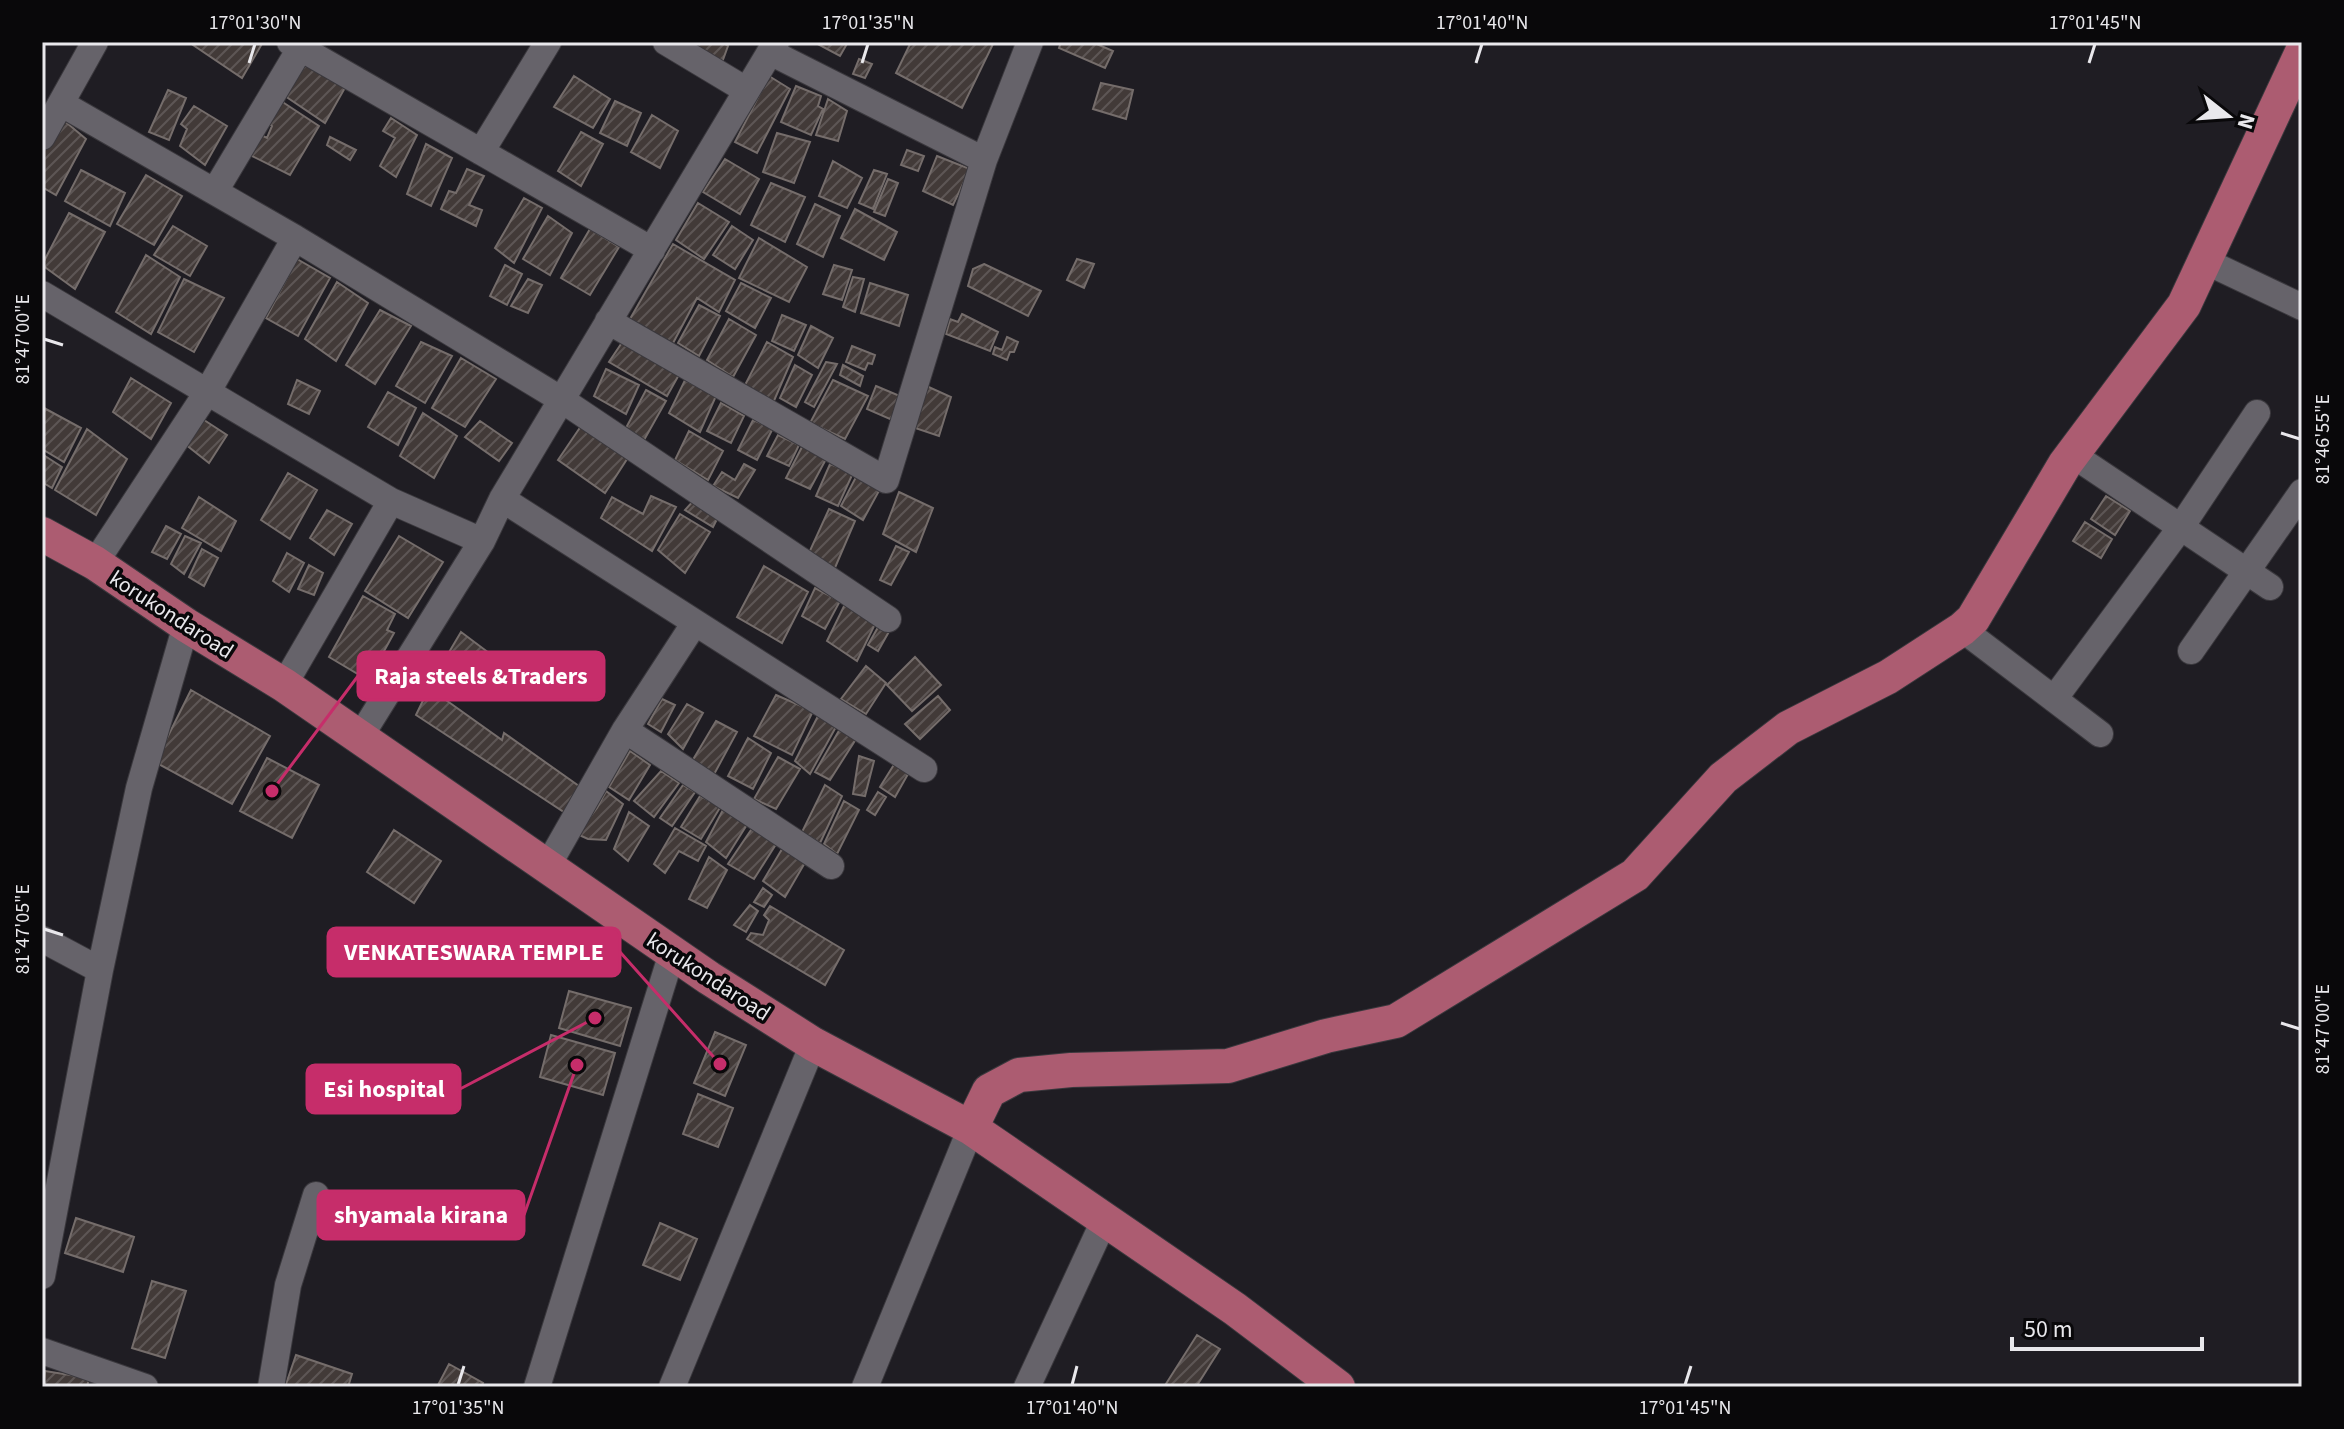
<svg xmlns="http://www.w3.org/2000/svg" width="2344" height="1429" font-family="'Source Sans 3',sans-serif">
  <defs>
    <pattern id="building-hatch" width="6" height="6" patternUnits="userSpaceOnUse" patternTransform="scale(2)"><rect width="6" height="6" fill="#423a38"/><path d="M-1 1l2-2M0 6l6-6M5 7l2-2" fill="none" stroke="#5d5655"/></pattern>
  </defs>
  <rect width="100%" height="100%" fill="#1f1d23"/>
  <path fill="url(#building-hatch)" stroke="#756d6b" stroke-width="2" d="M 195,42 L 263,42 L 242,78 L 193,45 Z
    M 679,42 L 722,42 L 728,46 L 720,68 Z
    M 814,42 L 848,42 L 840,56 Z
    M 911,42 L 994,42 L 962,108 L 896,73 Z
    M 1061,42 L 1092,42 L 1113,51 L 1105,68 L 1059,48 Z
    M 859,59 L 872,64 L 865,78 L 853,74 Z
    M 305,64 L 346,86 L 325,123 L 285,96 Z
    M 574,76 L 610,99 L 593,128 L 554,107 Z
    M 769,76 L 790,89 L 757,153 L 735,142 Z
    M 1101,83 L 1133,90 L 1126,119 L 1093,109 Z
    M 796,86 L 821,96 L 818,106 L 823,109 L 811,135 L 781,122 Z
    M 168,90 L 186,98 L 169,140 L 149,132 Z
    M 278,99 L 319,126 L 290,175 L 250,155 L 261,135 L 267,138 L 272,126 L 265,121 Z
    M 828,99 L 847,111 L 838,141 L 816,135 Z
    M 615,101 L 641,113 L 627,146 L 600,133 Z
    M 194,106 L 227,126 L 205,165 L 180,146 L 187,129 L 181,124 Z
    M 652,115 L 678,131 L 660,168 L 631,152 Z
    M 61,118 L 86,139 L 56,195 L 42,187 L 42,155 Z
    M 391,118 L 417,135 L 396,177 L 380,166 L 395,138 L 383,131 Z
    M 581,132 L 603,144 L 581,186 L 558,171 Z
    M 777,133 L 810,142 L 794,183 L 763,172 Z
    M 330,137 L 356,150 L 350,160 L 327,145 Z
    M 426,144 L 452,158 L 431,206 L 407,194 Z
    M 907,150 L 924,156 L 918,171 L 901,165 Z
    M 937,156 L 970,169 L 953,205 L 923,191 Z
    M 725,159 L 759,179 L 740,214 L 703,192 Z
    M 833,161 L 862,178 L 847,208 L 819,196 Z
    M 467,169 L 484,176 L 469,205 L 482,210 L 476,226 L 441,209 L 449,191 L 456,193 Z
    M 81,170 L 125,193 L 110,226 L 65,201 Z
    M 874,170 L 887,174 L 873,209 L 859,203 Z
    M 146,175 L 182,196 L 154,245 L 117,224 Z
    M 888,179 L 898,183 L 885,216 L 874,212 Z
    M 771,183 L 805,197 L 785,242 L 751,225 Z
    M 524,198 L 542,208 L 514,263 L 495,248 Z
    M 698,203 L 729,222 L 704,259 L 676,240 Z
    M 815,204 L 840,216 L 823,257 L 797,244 Z
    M 855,209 L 897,232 L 884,260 L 841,238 Z
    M 69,213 L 105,232 L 75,289 L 42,265 Z
    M 548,216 L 572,233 L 550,275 L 523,259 Z
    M 173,226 L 207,246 L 190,276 L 154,255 Z
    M 732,226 L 753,240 L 735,269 L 713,255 Z
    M 590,229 L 619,247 L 590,295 L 561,278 Z
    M 759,238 L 807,267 L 789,302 L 739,278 Z
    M 673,244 L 735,280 L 719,312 L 697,298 L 672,345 L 630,319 Z
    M 146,255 L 180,277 L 151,334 L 116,312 Z
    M 297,259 L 330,278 L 298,336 L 266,318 Z
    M 1077,259 L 1094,264 L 1084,288 L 1067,280 Z
    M 984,264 L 1041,291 L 1028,316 L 968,286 L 973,269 Z
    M 505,265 L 522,274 L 507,305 L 490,296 Z
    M 834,265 L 852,270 L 842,300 L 823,294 Z
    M 853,277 L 864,279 L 855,312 L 843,307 Z
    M 184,279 L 224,298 L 194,352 L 158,332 Z
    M 528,279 L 542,285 L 528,313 L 511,306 Z
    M 337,282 L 368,303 L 336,361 L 305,339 Z
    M 741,283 L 771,298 L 755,328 L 726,311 Z
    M 870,283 L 908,295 L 899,326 L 861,313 Z
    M 699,305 L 720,316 L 699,356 L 678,343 Z
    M 380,310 L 411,326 L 375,384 L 346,365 Z
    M 962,314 L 998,332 L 990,351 L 946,334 L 950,319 L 958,322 Z
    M 782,315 L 806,325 L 794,351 L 772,341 Z
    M 729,319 L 756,335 L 733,377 L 707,360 Z
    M 811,326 L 833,338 L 818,368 L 798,355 Z
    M 1007,337 L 1018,342 L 1014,352 L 1010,352 L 1007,360 L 993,354 L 995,347 L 1002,350 Z
    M 623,341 L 680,373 L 667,396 L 609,362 Z
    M 421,342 L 452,356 L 425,403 L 396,386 Z
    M 767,342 L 793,357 L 773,403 L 744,387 Z
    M 852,346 L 875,355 L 872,364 L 868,363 L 865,370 L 846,362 Z
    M 461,358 L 496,379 L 465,427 L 432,408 Z
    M 826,362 L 837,364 L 814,407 L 805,402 Z
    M 795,365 L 812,375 L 796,407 L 780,398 Z
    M 843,365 L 863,376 L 860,386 L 840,375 Z
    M 606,369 L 639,385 L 626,414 L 594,396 Z
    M 131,378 L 171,403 L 151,439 L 113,412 Z
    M 297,380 L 320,391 L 309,414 L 288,404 Z
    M 685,380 L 716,396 L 700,432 L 669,413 Z
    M 833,380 L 868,396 L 845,439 L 810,423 Z
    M 922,384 L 951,397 L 939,436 L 906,425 Z
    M 876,386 L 907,399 L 899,423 L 867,409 Z
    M 646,390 L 666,401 L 644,440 L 626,428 Z
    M 388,392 L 416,408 L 398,445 L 368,427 Z
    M 721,403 L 744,416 L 731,443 L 707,431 Z
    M 44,408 L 81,428 L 64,462 L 42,449 Z
    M 423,413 L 457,436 L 434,478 L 400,456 Z
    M 201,418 L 227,435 L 209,463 L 185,444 Z
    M 753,420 L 773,428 L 757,460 L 738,450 Z
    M 480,421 L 512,443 L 499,461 L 465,437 Z
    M 581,426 L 629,456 L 605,493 L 558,460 Z
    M 87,429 L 127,459 L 96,515 L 55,490 Z
    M 689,431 L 723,451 L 708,480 L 675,460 Z
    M 778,435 L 799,445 L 789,466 L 767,456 Z
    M 803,445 L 826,459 L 810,489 L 786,478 Z
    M 42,454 L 62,467 L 52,488 L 42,482 Z
    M 744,464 L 755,470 L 738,498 L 713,486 L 722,472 L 735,480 Z
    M 830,464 L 853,473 L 838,506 L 816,496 Z
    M 288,473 L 317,490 L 290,539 L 261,520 Z
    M 856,477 L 880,489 L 863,520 L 841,506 Z
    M 899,492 L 933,508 L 916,552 L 883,534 Z
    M 651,496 L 676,507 L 652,551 L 601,518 L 612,497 L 643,514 Z
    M 2106,496 L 2130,511 L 2115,535 L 2091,519 Z
    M 199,497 L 236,521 L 221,551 L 182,528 Z
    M 695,499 L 719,515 L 713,527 L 685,510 Z
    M 829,509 L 855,521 L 834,570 L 808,555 Z
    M 327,510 L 352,524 L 334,555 L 310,538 Z
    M 680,514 L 710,532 L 685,573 L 658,550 Z
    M 2085,522 L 2112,539 L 2101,558 L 2073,541 Z
    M 166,526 L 181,534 L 167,559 L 152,552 Z
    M 185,536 L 201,543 L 184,574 L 171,564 Z
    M 399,536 L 443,562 L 408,618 L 365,591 Z
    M 896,546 L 909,552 L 891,585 L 880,580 Z
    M 202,549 L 218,558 L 204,586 L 189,577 Z
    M 287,553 L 304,563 L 289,592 L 273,581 Z
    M 309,565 L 323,573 L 314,595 L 298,589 Z
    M 764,566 L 808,592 L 782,643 L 737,617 Z
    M 815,588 L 840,601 L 825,629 L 802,616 Z
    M 363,596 L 395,614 L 387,630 L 394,633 L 368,680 L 329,657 Z
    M 846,602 L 878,618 L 857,661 L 827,641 Z
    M 881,622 L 891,628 L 878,651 L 868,645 Z
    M 461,632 L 501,662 L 485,689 L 445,659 Z
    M 915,657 L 941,685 L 912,711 L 887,685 Z
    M 866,666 L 886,683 L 866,714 L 841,699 Z
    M 429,688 L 502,740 L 504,733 L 586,791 L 570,816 L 416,715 Z
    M 191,690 L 270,736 L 232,804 L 155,762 Z
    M 776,695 L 813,711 L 792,755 L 754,736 Z
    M 938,696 L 950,710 L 920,739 L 905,724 Z
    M 662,699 L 675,705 L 661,732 L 648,724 Z
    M 687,704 L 703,713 L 683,749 L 668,734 Z
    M 820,712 L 837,725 L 810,774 L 795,761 Z
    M 716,721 L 737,732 L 712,778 L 691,763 Z
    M 840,729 L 856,739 L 830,780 L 815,772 Z
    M 748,738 L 771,753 L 753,789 L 728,776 Z
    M 630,751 L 650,765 L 629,800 L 609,787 Z
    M 859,756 L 874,761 L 865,796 L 853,794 Z
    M 778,757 L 800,769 L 776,809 L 754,799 Z
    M 267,758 L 319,785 L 292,838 L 240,811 Z
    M 895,763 L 908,774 L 895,797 L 880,787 Z
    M 661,771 L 679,783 L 654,817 L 634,801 Z
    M 683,785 L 695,792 L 672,826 L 660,818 Z
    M 825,785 L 842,796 L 820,843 L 802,832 Z
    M 606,791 L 623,804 L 606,840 L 588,839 L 577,834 L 597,808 Z
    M 878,792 L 886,797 L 875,815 L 867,810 Z
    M 700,796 L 721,806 L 701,839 L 681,827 Z
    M 844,801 L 859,810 L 837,854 L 824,844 Z
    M 724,808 L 748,823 L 726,858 L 706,842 Z
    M 629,812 L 649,826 L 628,861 L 614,849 Z
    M 753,827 L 778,841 L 754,879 L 728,864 Z
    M 675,828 L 706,846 L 698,861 L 679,851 L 665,873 L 654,864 Z
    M 394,830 L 441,861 L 414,903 L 367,872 Z
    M 782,849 L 806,861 L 785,897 L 763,881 Z
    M 709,857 L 727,870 L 707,908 L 689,899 Z
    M 763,888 L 772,895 L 764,907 L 754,902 Z
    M 750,905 L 758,911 L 746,932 L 734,925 Z
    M 770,906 L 844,950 L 825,985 L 747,939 L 751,933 L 763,935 L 769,920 L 764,915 Z
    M 569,991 L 631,1008 L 620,1046 L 559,1028 Z
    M 715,1032 L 746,1045 L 725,1096 L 694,1083 Z
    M 551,1035 L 615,1053 L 603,1095 L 540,1077 Z
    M 698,1094 L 733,1108 L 718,1147 L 683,1134 Z
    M 76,1218 L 134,1237 L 123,1272 L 65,1253 Z
    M 660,1223 L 697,1239 L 680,1280 L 643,1265 Z
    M 152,1281 L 186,1291 L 165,1358 L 132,1348 Z
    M 1197,1335 L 1220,1349 L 1196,1387 L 1164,1387 Z
    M 296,1355 L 352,1374 L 348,1387 L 285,1387 Z
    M 449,1364 L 483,1383 L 481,1387 L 437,1387 Z
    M 45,1371 L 89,1378 L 87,1387 L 43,1387 Z"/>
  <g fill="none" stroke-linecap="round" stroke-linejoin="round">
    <g stroke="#3a383d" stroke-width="28">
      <path id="minor" d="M 290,42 L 652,250
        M 666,42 L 746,90
        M 770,52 L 984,160
        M 62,104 L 295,238 L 562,400 L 888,619
        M 42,137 L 95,42
        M 481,152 L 548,42
        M 215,191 L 304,42
        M 2205,261 L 2302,307
        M 42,294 L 391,501 L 482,541
        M 608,321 L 886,480 L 984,160 L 1030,42
        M 2073,455 L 2270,587
        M 502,499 L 924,769
        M 95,563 L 208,391 L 295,238
        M 1962,629 L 2100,734
        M 2191,651 L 2302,492
        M 284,685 L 391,501
        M 2054,699 L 2181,527 L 2257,413
        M 625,730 L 831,866
        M 360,737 L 482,541 L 502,499 L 776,42
        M 547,867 L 625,730 L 694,624
        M 42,939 L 100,970
        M 42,1276 L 100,970 L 139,788 L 186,625
        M 42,1351 L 145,1387
        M 271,1387 L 288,1285 L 316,1195
        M 537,1387 L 672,953
        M 672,1387 L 813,1044
        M 865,1387 L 971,1128
        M 1027,1387 L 1104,1221"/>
    </g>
    <g stroke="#3a383d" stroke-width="36">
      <path id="major" d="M 42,534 L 95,563 L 186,625 L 284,685 L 709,978 L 813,1044 L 971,1128 L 1235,1309 L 1338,1387
        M 971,1128 L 989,1091 L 1019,1075 L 1071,1070 L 1228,1066 L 1326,1036 L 1396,1021 L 1635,875 L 1723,778 L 1788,728 L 1888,677 L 1962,629 L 1973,619 L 2065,464 L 2184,305 L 2302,52"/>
    </g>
    <use href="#minor" stroke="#66636a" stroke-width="26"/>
    <use href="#major" stroke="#ac5c71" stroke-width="34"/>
  </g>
  <path fill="none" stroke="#e9e8ec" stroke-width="3" d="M 249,63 L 255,44M 862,63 L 868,44M 1476,63 L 1482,44M 2089,63 L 2095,44M 44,339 L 63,345M 2281,433 L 2300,439M 44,929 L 63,935M 2281,1023 L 2300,1029M 458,1385 L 464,1366M 1072,1385 L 1077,1366M 1685,1385 L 1691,1366"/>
  <g text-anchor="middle" stroke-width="7" stroke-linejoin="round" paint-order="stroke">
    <g font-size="22" fill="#e9e8ec" stroke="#09080a">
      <text transform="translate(172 614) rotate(33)" y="8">korukondaroad</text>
      <text transform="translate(709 976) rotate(33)" y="8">korukondaroad</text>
    </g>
  </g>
  <path fill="none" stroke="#c62d6a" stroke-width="3" d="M272 791L358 676M720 1064L620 952M595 1018L460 1089M577 1065L524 1215"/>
  <g fill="#c62d6a" stroke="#09080a" stroke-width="3">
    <circle cx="272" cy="791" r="8"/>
    <circle cx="720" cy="1064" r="8"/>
    <circle cx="595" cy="1018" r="8"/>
    <circle cx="577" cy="1065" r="8"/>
  </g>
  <g fill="#c62d6a" stroke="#c62d6a" stroke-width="3">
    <rect x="358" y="652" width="246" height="48" rx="8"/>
    <rect x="328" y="928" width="292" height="48" rx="8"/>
    <rect x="307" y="1065" width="153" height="48" rx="8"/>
    <rect x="318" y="1191" width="206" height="48" rx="8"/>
  </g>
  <g font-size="24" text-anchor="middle" font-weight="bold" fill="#fff">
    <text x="481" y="684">Raja steels &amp;Traders</text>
    <text x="474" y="960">VENKATESWARA TEMPLE</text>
    <text x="384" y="1097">Esi hospital</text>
    <text x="421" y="1223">shyamala kirana</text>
  </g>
  <rect width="2344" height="1429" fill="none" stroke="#09080a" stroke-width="88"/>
  <g transform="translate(2228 116) rotate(107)" stroke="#09080a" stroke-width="6" paint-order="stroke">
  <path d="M0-6L14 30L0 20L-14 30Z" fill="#e9e8ec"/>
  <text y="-12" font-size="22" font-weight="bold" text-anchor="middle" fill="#e9e8ec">N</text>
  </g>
  <path d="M2012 1337v12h190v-12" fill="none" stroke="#e9e8ec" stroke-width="4"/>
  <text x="2024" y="1337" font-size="24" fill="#e9e8ec" stroke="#09080a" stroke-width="6" paint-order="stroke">50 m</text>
  <rect x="44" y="44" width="2256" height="1341" fill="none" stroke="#e9e8ec" stroke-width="3"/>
  <g font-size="20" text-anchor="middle" fill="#e9e8ec">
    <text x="255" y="29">17°01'30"N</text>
    <text x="868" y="29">17°01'35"N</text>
    <text x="1482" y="29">17°01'40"N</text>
    <text x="2095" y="29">17°01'45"N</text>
    <text transform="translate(22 339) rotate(-90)" y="7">81°47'00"E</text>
    <text transform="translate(2322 439) rotate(-90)" y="7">81°46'55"E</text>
    <text transform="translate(22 929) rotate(-90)" y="7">81°47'05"E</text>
    <text transform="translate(2322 1029) rotate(-90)" y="7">81°47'00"E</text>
    <text x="458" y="1414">17°01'35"N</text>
    <text x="1072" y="1414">17°01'40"N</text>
    <text x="1685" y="1414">17°01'45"N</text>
  </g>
</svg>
